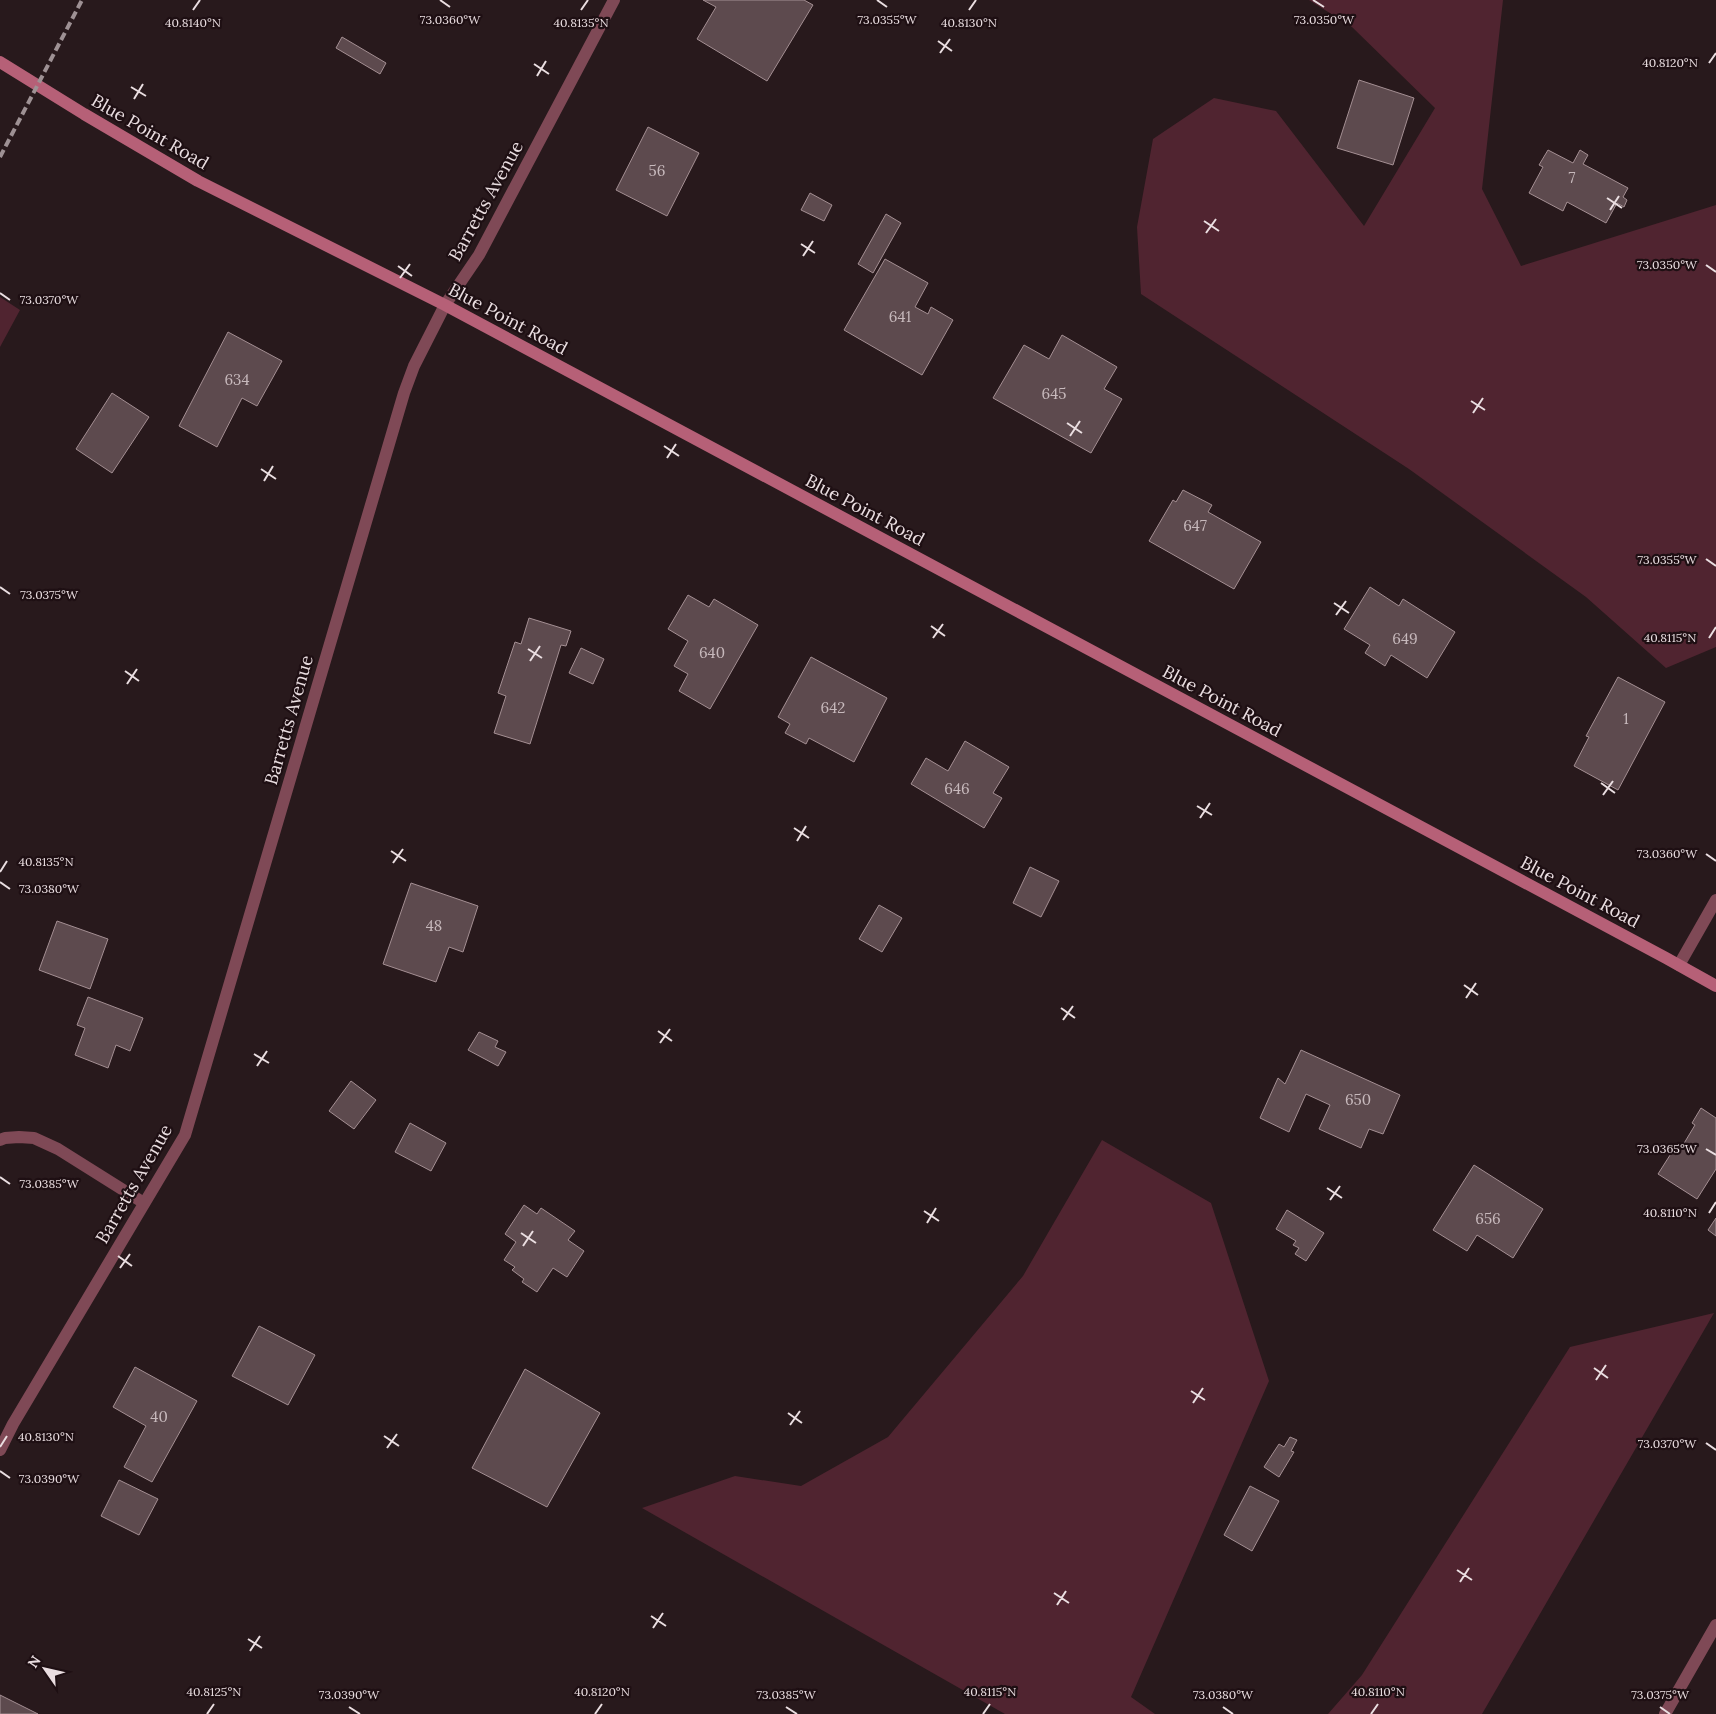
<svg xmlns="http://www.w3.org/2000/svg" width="1716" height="1714" font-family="Lora,serif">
  <rect width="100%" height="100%" fill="#28191c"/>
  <path fill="#502430" d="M 1309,0 L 1503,0 L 1482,189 L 1521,266 L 1716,205 L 1716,647 L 1666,668 L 1586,597 L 1409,469 L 1141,294 L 1137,227 L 1153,139 L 1214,98 L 1276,111 L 1364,226 L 1435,108 L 1352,27 Z
    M 0,297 L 20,310 L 0,347 Z
    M 1102,1140 L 1211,1203 L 1269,1381 L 1131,1697 L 1155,1714 L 1005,1714 L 642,1508 L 735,1476 L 801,1486 L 888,1437 L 1023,1276 Z
    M 1714,1313 L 1482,1714 L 1328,1714 L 1362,1675 L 1570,1347 Z"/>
  <path fill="#5d4a4e" stroke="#a48f93" d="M 703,0 L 804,0 L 813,5 L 767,81 L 697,39 L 716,7 Z
    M 342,37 L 386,63 L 380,74 L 336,48 Z
    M 1359,80 L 1414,98 L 1393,165 L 1337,148 Z
    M 648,127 L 699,153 L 667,216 L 616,190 Z
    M 1548,150 L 1573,163 L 1580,150 L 1588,155 L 1583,164 L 1628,188 L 1623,197 L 1627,200 L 1624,207 L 1617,203 L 1606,223 L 1567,202 L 1563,211 L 1529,193 L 1543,167 L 1539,165 Z
    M 810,193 L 832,205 L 824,221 L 801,210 Z
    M 886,214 L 901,223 L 873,273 L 858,264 Z
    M 885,259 L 928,283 L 915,307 L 928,314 L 931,307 L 953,320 L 922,375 L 844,330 Z
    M 228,332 L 282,361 L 257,406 L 242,398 L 217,447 L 179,426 Z
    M 1062,335 L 1117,367 L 1104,389 L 1122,399 L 1091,453 L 993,398 L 1024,345 L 1049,359 Z
    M 112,393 L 149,417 L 112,473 L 76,449 Z
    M 1183,490 L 1212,505 L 1208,512 L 1261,542 L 1234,589 L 1149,541 L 1173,500 L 1176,502 Z
    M 1370,587 L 1399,606 L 1403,599 L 1455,632 L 1427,678 L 1391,655 L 1385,666 L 1365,653 L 1370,645 L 1344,629 Z
    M 688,595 L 709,607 L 714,599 L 758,625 L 710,709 L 679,691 L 688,674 L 674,666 L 688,641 L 668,629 Z
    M 529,618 L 571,631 L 566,646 L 561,645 L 530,744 L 494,733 L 506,696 L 498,693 L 515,642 L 521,644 Z
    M 581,648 L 604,659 L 593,684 L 569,673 Z
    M 811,657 L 887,698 L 854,762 L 809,738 L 806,744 L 785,733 L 790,724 L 778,717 Z
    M 1618,677 L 1665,702 L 1618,790 L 1574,766 L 1589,737 L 1586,736 Z
    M 965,741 L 1009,767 L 993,793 L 1002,798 L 984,828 L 911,784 L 926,758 L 948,771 Z
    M 1030,867 L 1059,881 L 1041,917 L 1013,903 Z
    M 411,883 L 478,906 L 463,952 L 449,947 L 436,982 L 383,964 Z
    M 879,905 L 902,918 L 882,952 L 859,939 Z
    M 57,921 L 108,939 L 90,989 L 39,970 Z
    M 88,997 L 143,1018 L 130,1051 L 116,1045 L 108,1068 L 75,1055 L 85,1028 L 77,1025 Z
    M 479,1032 L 498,1041 L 495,1047 L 506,1052 L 498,1066 L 468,1050 Z
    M 1301,1050 L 1400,1095 L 1383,1134 L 1369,1129 L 1361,1148 L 1319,1129 L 1330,1105 L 1306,1094 L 1289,1132 L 1260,1118 L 1278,1078 L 1285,1084 Z
    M 351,1081 L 376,1100 L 354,1129 L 329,1111 Z
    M 1701,1108 L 1716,1118 L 1716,1169 L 1697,1199 L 1658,1174 L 1672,1152 L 1677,1155 L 1695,1125 L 1692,1123 Z
    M 410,1123 L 446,1143 L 431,1171 L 395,1152 Z
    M 1474,1165 L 1543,1209 L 1513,1258 L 1477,1235 L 1467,1251 L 1433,1230 Z
    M 524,1205 L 537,1214 L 541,1208 L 575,1231 L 568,1240 L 584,1251 L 567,1277 L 553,1268 L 537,1292 L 522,1282 L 524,1279 L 512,1270 L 515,1267 L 504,1260 L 516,1242 L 505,1234 Z
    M 1287,1210 L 1324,1233 L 1306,1261 L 1295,1254 L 1299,1248 L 1293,1245 L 1296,1241 L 1276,1229 Z
    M 1716,1218 L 1716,1236 L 1708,1230 Z
    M 259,1326 L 315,1355 L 288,1405 L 232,1376 Z
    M 135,1367 L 197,1401 L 152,1482 L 124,1467 L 146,1426 L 113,1407 Z
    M 525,1369 L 600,1413 L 547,1507 L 472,1468 Z
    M 1290,1437 L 1297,1440 L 1291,1451 L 1294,1452 L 1279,1477 L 1264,1467 L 1279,1444 L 1284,1447 Z
    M 119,1480 L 158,1499 L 139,1535 L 101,1516 Z
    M 1250,1486 L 1279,1501 L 1252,1551 L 1224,1535 Z
    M 0,1695 L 38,1714 L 0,1714 Z"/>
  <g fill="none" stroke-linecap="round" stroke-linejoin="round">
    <path stroke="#7f4956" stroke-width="12" d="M 0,1140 L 5,1138 L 19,1137 L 34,1138 L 58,1149 L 144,1203
      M 1665,1714 L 1716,1625"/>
    <path stroke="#7f4956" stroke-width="12" d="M 1679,965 L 1716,900
      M 0,1450 L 13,1424 L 185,1135 L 404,393 L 414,366 L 445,305 L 479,255 L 614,0"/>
    <path stroke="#b66077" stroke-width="12" d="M 0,62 L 84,114 L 198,181 L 445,305 L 1666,958 L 1716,986"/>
    <path stroke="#9e9194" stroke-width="4" stroke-dasharray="8 4" stroke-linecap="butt" d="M 0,157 L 82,0"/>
  </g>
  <path fill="none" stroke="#eadee1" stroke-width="2" d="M 440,0 L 450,7M 877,0 L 887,7M 1313,0 L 1324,7M 193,10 L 200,0M 581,10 L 588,0M 969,10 L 976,0M 938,41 L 952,51M 940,53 L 950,39M 1709,63 L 1716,53M 534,64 L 549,74M 537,76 L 546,61M 131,87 L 146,96M 134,99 L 143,84M 1607,198 L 1622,208M 1610,210 L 1619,196M 1204,221 L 1219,231M 1206,233 L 1216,219M 801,244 L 815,253M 803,256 L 813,241M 1706,265 L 1716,272M 398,266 L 412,276M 400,278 L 410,264M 0,293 L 10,300M 1471,401 L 1485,410M 1473,413 L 1483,398M 1067,423 L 1082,433M 1070,436 L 1080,421M 664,446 L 679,456M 667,458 L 676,444M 261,469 L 276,479M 264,481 L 273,466M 1706,559 L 1716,566M 0,587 L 10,594M 1334,603 L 1349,613M 1336,615 L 1346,601M 931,626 L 945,636M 933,638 L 943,624M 1709,638 L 1716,627M 528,649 L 542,658M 530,661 L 540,646M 125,671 L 139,681M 127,684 L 137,669M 1601,783 L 1615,793M 1603,795 L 1613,781M 1197,806 L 1212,815M 1200,818 L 1210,803M 794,828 L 809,838M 797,841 L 806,826M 391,851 L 406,861M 1706,854 L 1716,861M 393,863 L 403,849M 0,872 L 7,861M 0,882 L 10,889M 1464,985 L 1478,995M 1466,998 L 1476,983M 1061,1008 L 1075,1018M 1063,1020 L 1073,1006M 658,1031 L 672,1041M 660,1043 L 670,1029M 254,1054 L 269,1063M 257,1066 L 267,1051M 1706,1149 L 1716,1155M 0,1177 L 10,1184M 1327,1188 L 1342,1198M 1330,1200 L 1340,1186M 924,1211 L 939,1221M 1709,1213 L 1716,1202M 927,1223 L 936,1208M 521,1233 L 536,1243M 523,1246 L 533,1231M 118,1256 L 132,1266M 120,1268 L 130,1254M 1594,1368 L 1608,1378M 1596,1380 L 1606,1365M 1191,1391 L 1205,1400M 1193,1403 L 1203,1388M 788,1413 L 802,1423M 790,1425 L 800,1411M 384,1436 L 399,1446M 1706,1443 L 1716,1450M 0,1447 L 7,1436M 387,1448 L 397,1434M 0,1471 L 10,1478M 1457,1570 L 1472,1580M 1460,1582 L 1469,1568M 1054,1593 L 1069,1603M 1057,1605 L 1066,1591M 651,1616 L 666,1626M 653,1628 L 663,1613M 248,1639 L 262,1648M 250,1651 L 260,1636M 349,1707 L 360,1714M 786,1707 L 797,1714M 1223,1707 L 1233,1714M 1660,1707 L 1670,1714M 207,1714 L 214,1704M 595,1714 L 602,1704M 983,1714 L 990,1704M 1371,1714 L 1378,1704"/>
  <g text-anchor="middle" stroke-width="4.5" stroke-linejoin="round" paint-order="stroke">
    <g font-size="15" fill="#c7b9bc">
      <text x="657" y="176">56</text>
      <text x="1572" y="183">7</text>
      <text x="900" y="322">641</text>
      <text x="237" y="385">634</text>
      <text x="1054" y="399">645</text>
      <text x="1195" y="531">647</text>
      <text x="1405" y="644">649</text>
      <text x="712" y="658">640</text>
      <text x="833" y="713">642</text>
      <text x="1626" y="724">1</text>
      <text x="957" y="794">646</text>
      <text x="434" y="931">48</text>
      <text x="1358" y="1105">650</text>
      <text x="1488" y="1224">656</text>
      <text x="159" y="1422">40</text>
    </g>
    <g font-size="18" fill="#eadee1" stroke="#1e0f13">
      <text transform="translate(150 132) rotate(30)" y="6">Blue Point Road</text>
      <text transform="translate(486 201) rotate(-61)" y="6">Barretts Avenue</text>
      <text transform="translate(508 319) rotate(28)" y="6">Blue Point Road</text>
      <text transform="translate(865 510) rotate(28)" y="6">Blue Point Road</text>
      <text transform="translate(1222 701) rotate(28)" y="6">Blue Point Road</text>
      <text transform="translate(289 720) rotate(-74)" y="6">Barretts Avenue</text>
      <text transform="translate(1580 892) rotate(28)" y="6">Blue Point Road</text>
      <text transform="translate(134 1184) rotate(-60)" y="6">Barretts Avenue</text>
    </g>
  </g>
  <g font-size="12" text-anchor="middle" fill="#eadee1" stroke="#1e0f13" stroke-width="4.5" stroke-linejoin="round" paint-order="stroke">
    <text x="450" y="24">73.0360°W</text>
    <text x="887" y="24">73.0355°W</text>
    <text x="1324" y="24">73.0350°W</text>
    <text x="193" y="27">40.8140°N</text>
    <text x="581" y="27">40.8135°N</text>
    <text x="969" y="27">40.8130°N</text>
    <text x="1670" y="67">40.8120°N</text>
    <text x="1667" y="269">73.0350°W</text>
    <text x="49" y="304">73.0370°W</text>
    <text x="1667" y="564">73.0355°W</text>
    <text x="49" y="599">73.0375°W</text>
    <text x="1670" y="642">40.8115°N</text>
    <text x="1667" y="858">73.0360°W</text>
    <text x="46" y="866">40.8135°N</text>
    <text x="49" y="893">73.0380°W</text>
    <text x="1667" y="1153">73.0365°W</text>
    <text x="49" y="1188">73.0385°W</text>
    <text x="1670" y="1217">40.8110°N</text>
    <text x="46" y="1441">40.8130°N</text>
    <text x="1667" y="1448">73.0370°W</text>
    <text x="49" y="1483">73.0390°W</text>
    <text x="214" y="1696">40.8125°N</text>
    <text x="602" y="1696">40.8120°N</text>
    <text x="990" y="1696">40.8115°N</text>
    <text x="1378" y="1696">40.8110°N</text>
    <text x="349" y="1699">73.0390°W</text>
    <text x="786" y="1699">73.0385°W</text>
    <text x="1223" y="1699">73.0380°W</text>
    <text x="1660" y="1699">73.0375°W</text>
  </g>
  <g transform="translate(45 1669) rotate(304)" stroke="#1e0f13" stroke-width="4" paint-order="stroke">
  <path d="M0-4L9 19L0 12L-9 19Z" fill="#eadee1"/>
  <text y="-8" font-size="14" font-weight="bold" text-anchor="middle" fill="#eadee1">N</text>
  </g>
</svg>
